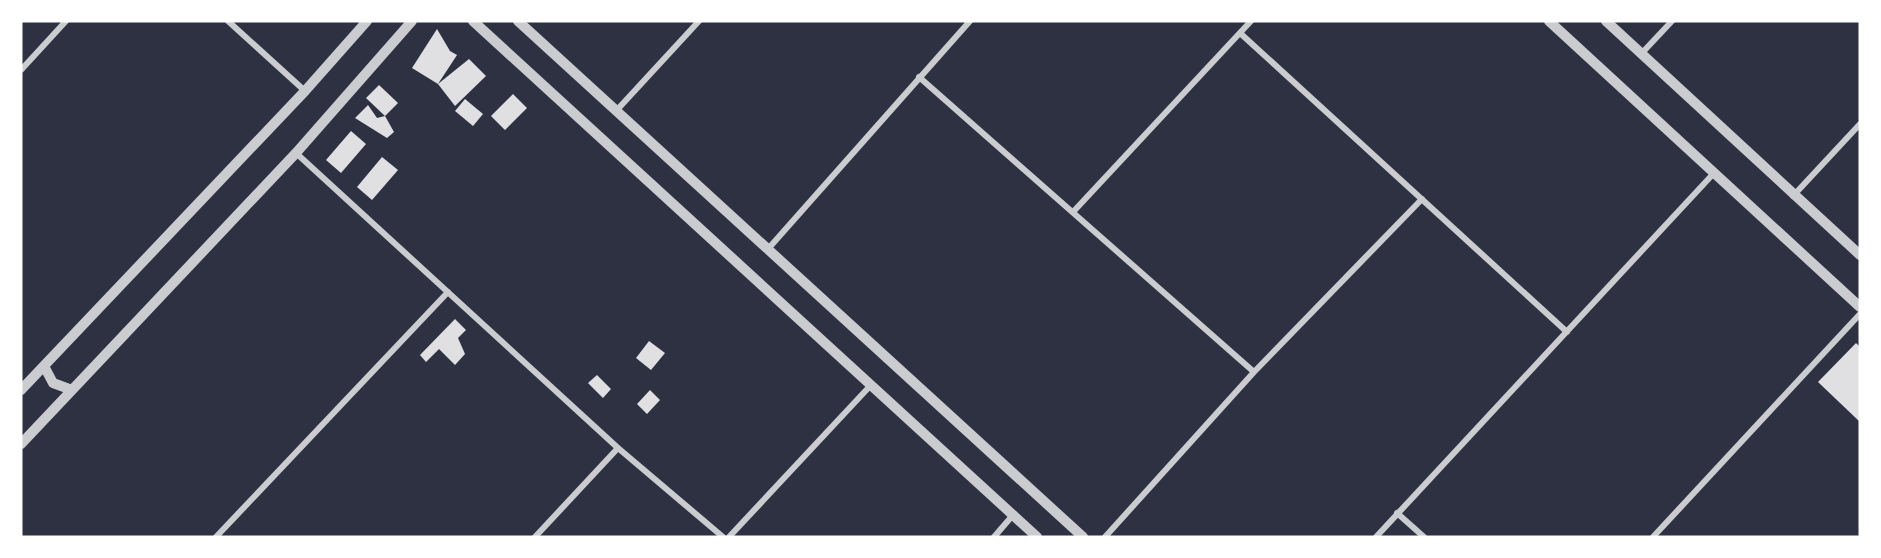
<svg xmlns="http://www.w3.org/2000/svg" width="1881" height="558" font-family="Lato,sans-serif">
  <rect width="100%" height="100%" fill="#2d3142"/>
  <path fill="#e0e0e3" d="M 437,29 L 450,51 L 457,55 L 438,84 L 469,59 L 486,76 L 455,106 L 438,84 L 412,68 Z
    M 379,85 L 398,103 L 385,116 L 366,98 Z
    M 513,94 L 527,108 L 505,130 L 491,116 Z
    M 465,99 L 483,114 L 473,126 L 455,111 Z
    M 368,105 L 377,118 L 385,116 L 394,132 L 387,138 L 355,118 Z
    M 351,131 L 366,144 L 341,173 L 326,160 Z
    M 382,157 L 398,170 L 372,200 L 357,187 Z
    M 455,319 L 466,330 L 458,338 L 465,354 L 455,365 L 439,349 L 426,362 L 420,355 Z
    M 649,341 L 665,353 L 651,370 L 636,358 Z
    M 1856,343 L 1860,347 L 1860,422 L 1818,382 Z
    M 597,375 L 611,389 L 603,398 L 588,383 Z
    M 650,390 L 660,400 L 647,414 L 637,404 Z"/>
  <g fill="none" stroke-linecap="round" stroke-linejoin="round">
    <path stroke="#caccd0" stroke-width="6" d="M 228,21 L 305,91
      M 1240,33 L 1567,332
      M 1641,54 L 1672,21
      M 21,70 L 66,21
      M 919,77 L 1254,372
      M 616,111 L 699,21
      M 296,153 L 618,448 L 723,537
      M 1793,196 L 1860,124
      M 1073,212 L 1251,21
      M 768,249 L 970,21
      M 1397,513 L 1424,537
      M 216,537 L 448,292
      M 535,537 L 618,448
      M 729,537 L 871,385
      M 994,537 L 1013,515
      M 1105,537 L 1254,372 L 1422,199
      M 1376,537 L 1714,173
      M 1653,537 L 1860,314"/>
    <path stroke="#caccd0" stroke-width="10" d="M 473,21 L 1037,537
      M 518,21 L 1083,537
      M 1549,21 L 1860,307
      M 1606,21 L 1860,255
      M 44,366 L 53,383 L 72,390
      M 21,390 L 305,91 L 367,21
      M 21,444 L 296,153 L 412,21"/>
  </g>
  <rect width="1881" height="558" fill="none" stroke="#ffffff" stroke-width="45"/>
</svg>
